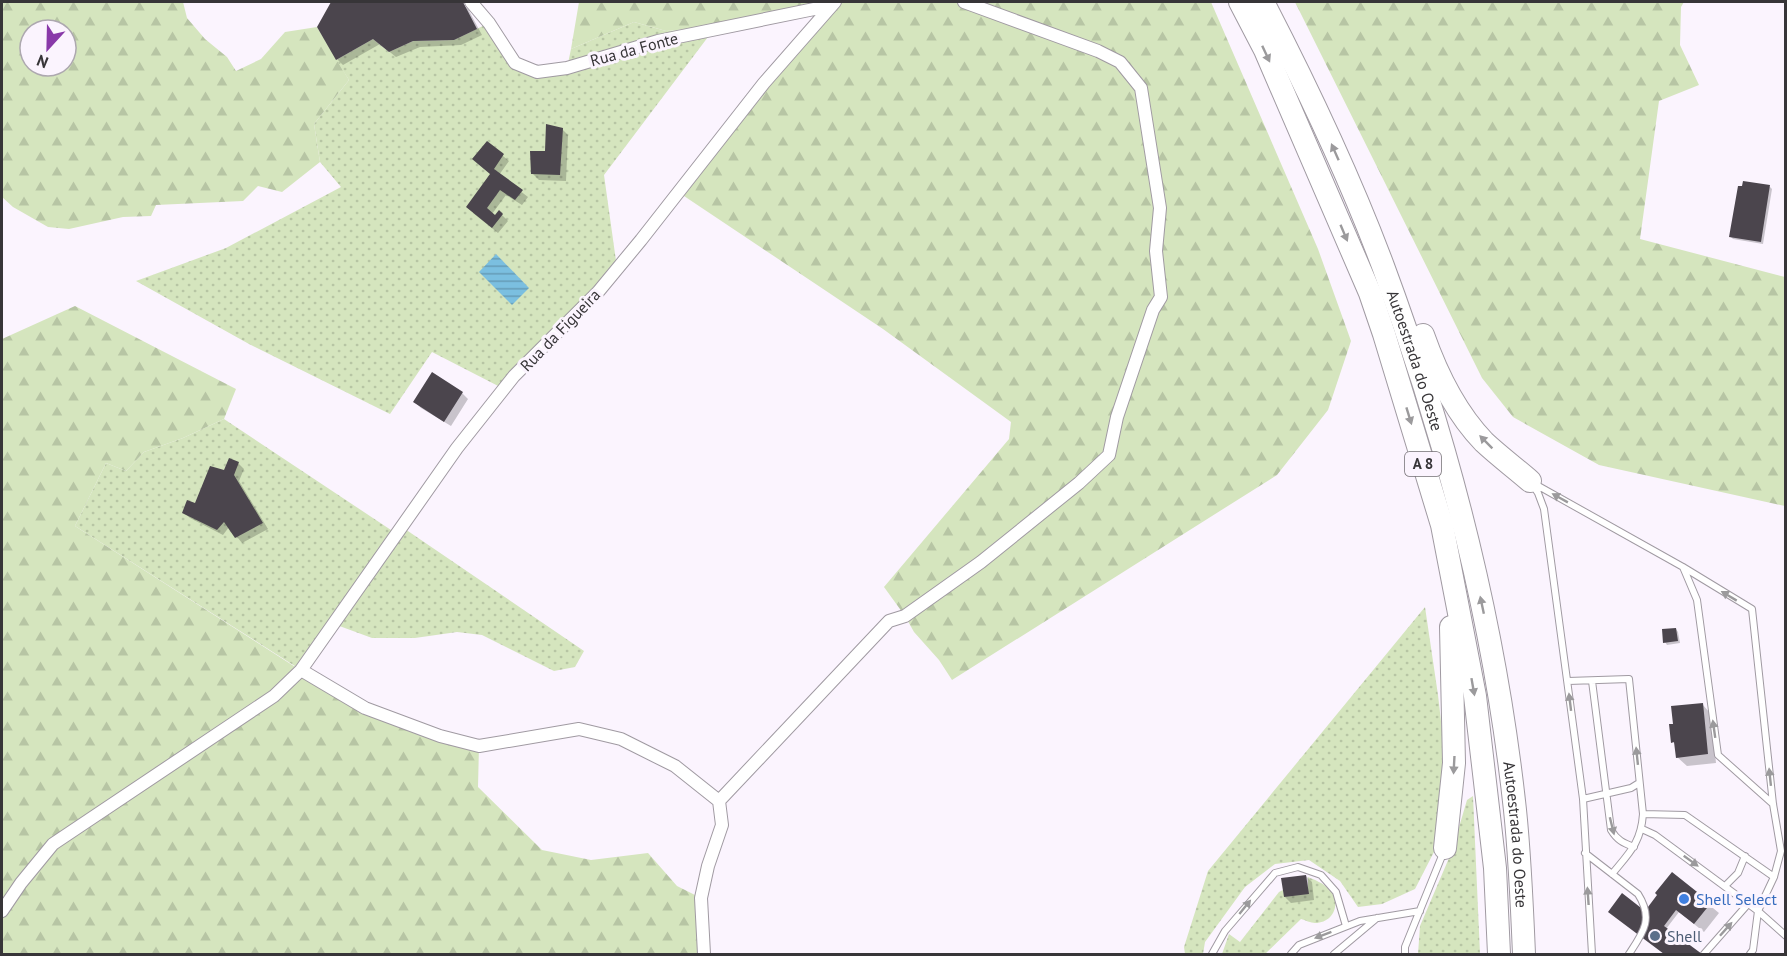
<svg xmlns="http://www.w3.org/2000/svg" width="1787" height="956" font-family="'PT Sans',sans-serif">
  <defs>
    <pattern id="grass-dots" width="8" height="8" patternUnits="userSpaceOnUse" patternTransform="scale(1.5)"><rect width="8" height="8" fill="#d5e5be"/><path d="M2 2h.1M6 6h.1" fill="none" stroke="#b7c5a4" stroke-width="1.8" stroke-linecap="round"/></pattern>
    <pattern id="forest-firs" width="22" height="20" patternUnits="userSpaceOnUse" patternTransform="scale(1.5)"><rect width="22" height="20" fill="#d5e5be"/><path d="M5 1l3.5 6h-7zM16 11l3.5 6h-7z" fill="#b7c5a4"/></pattern>
    <pattern id="water-rules" width="6" height="5" patternUnits="userSpaceOnUse" patternTransform="scale(1.5)"><rect width="6" height="5" fill="#7bbfe0"/><path d="M0 2.5h6" fill="none" stroke="#669cb7"/></pattern>
  </defs>
  <rect width="100%" height="100%" fill="#fbf4fe"/>
  <path fill="url(#grass-dots)" d="M 634,22 L 666,31 L 729,26 L 714,29 L 604,175 L 617,268 L 504,389 L 432,352 L 390,414 L 249,344 L 136,281 L 226,248 L 341,187 L 320,162 L 314,124 L 349,80 L 336,60 L 373,39 L 389,52 L 413,41 L 454,40 L 489,23 L 515,63 L 537,72 L 567,68 L 571,49 Z
    M 224,419 L 397,534 L 402,527 L 584,651 L 575,667 L 554,671 L 482,635 L 457,632 L 415,638 L 372,638 L 334,624 L 301,670 L 75,526 L 106,463 L 126,471 L 144,452 L 183,438 Z
    M 1425,607 L 1438,695 L 1445,756 L 1443,813 L 1434,852 L 1415,889 L 1382,904 L 1358,907 L 1340,881 L 1309,860 L 1275,864 L 1245,887 L 1205,942 L 1203,954 L 1185,954 L 1184,947 L 1208,871 Z
    M 1473,796 L 1480,954 L 1418,954 L 1420,926 L 1452,851 L 1467,800 Z
    M 1308,877 C 1315,880 1323,883 1329,889 C 1342,902 1334,923 1315,923 C 1311,923 1305,920 1301,919 L 1265,954 L 1222,954 L 1229,934 L 1240,942 L 1279,892 L 1283,890 L 1284,895 L 1308,894 Z"/>
  <path fill="url(#forest-firs)" fill-rule="evenodd" d="M 2,2 L 183,2 L 187,18 L 205,39 L 227,57 L 236,71 L 261,59 L 285,32 L 317,27 L 349,80 L 314,124 L 320,162 L 282,192 L 258,186 L 243,201 L 156,205 L 151,216 L 123,217 L 69,229 L 48,227 L 13,207 L 2,197 ZM 30,30 L 66,30 L 66,66 L 30,66 Z
    M 579,2 L 1211,2 L 1318,249 L 1351,341 L 1328,410 L 1277,475 L 952,680 L 939,660 L 914,632 L 905,616 L 884,587 L 1009,439 L 1011,422 L 883,329 L 678,192 L 828,7 L 733,25 L 666,31 L 634,22 L 571,49 Z
    M 1295,2 L 1684,2 L 1681,7 L 1680,45 L 1699,85 L 1659,101 L 1640,239 L 1785,277 L 1785,506 L 1599,465 L 1513,417 L 1482,378 Z
    M 75,306 L 236,389 L 224,419 L 183,438 L 144,452 L 126,471 L 106,463 L 75,526 L 300,670 L 365,708 L 479,746 L 478,787 L 542,850 L 591,860 L 648,853 L 677,886 L 701,898 L 704,954 L 2,954 L 2,339 Z"/>
  <path fill="url(#water-rules)" d="M 496,254 L 529,288 L 512,305 L 479,272 Z"/>
  <path fill="#0003" d="M 333,2 L 460,2 L 468,9 L 482,35 L 461,45 L 420,47 L 396,57 L 380,44 L 343,65 L 337,59 L 318,27 Z
    M 562,129 L 568,135 L 566,181 L 539,180 L 533,174 Z
    M 487,143 L 509,161 L 499,175 L 528,197 L 522,205 L 506,195 L 492,214 L 495,217 L 499,212 L 508,221 L 498,233 L 473,213 L 491,175 Z
    M 1744,182 L 1770,187 L 1772,189 L 1763,244 L 1733,239 L 1730,236 Z
    M 462,393 L 468,399 L 451,426 L 421,408 L 415,402 Z
    M 238,463 L 244,469 L 239,481 L 268,529 L 242,543 L 229,527 L 223,535 L 190,518 L 184,513 L 195,505 L 224,471 Z
    M 1676,629 L 1678,632 L 1680,643 L 1667,645 L 1665,642 Z
    M 1702,704 L 1711,714 L 1716,763 L 1687,766 L 1677,757 L 1676,745 L 1673,742 Z
    M 1672,874 L 1719,913 L 1704,932 L 1679,912 L 1666,929 L 1699,954 L 1665,954 L 1612,914 L 1645,913 Z
    M 1306,876 L 1312,882 L 1314,900 L 1291,903 L 1285,897 Z"/>
  <path fill="#4b454d" d="M 331,2 L 463,2 L 477,29 L 454,40 L 413,41 L 389,52 L 373,39 L 336,60 L 317,27 Z
    M 546,124 L 563,128 L 560,175 L 531,174 L 530,151 L 545,151 Z
    M 487,141 L 504,154 L 494,169 L 523,190 L 515,200 L 500,190 L 487,208 L 495,215 L 499,210 L 503,214 L 492,228 L 466,207 L 490,174 L 472,159 Z
    M 1743,181 L 1770,185 L 1761,242 L 1729,237 L 1738,186 L 1742,186 Z
    M 432,372 L 463,392 L 444,422 L 413,402 Z
    M 229,458 L 239,462 L 234,475 L 263,523 L 235,538 L 224,522 L 217,530 L 182,513 L 187,500 L 195,503 L 210,466 L 224,470 Z
    M 1676,628 L 1678,641 L 1663,643 L 1662,629 Z
    M 1703,703 L 1708,754 L 1676,758 L 1674,742 L 1671,743 L 1669,724 L 1673,724 L 1671,706 Z
    M 1672,872 L 1711,903 L 1694,924 L 1676,910 L 1664,926 L 1702,954 L 1664,954 L 1608,912 L 1622,893 L 1645,911 L 1657,895 L 1655,893 Z
    M 1306,875 L 1309,894 L 1284,897 L 1281,878 Z"/>
  <g fill="none" stroke-linecap="round" stroke-linejoin="round">
    <g stroke="#a09aa2" stroke-width="8">
      <path id="lane" d="M 1533,483 L 1683,567 L 1752,609 L 1773,804 L 1781,851 L 1774,877 L 1758,911 L 1753,950 L 1750,954
        M 1532,484 L 1538,493 L 1544,509 L 1583,799 L 1592,954
        M 1683,567 L 1697,600 L 1718,755 L 1773,804
        M 1568,681 L 1629,679 L 1643,814 C 1641,843 1629,853 1612,874
        M 1592,681 L 1611,830 C 1617,840 1623,843 1634,847
        M 1583,799 L 1631,788 L 1639,783
        M 1643,814 L 1685,815 L 1774,877
        M 1642,829 L 1655,835 L 1758,911 L 1786,936
        M 1585,853 L 1638,894 C 1654,919 1643,933 1629,954
        M 1725,886 L 1738,873 L 1745,856
        M 1212,954 L 1225,931 L 1275,873 L 1298,867 L 1321,875 L 1336,892 L 1346,926
        M 1291,954 L 1299,945 L 1360,921 L 1420,911
        M 1334,954 L 1377,918
        M 1405,954 L 1405,947 L 1444,851
        M 1704,954 L 1748,904"/>
    </g>
    <g stroke="#a09aa2" stroke-width="14">
      <path id="street" d="M 471,2 L 489,23 L 515,63 L 537,72 L 567,68 L 658,41 L 829,6
        M 301,670 L 365,708 L 440,736 L 479,746 L 579,729 L 621,739 L 675,766 L 719,801 L 722,825 L 708,866 L 701,898 L 704,954
        M 719,801 L 889,621 L 905,616 L 981,562 L 1079,483 L 1109,455 L 1117,417 L 1153,310 L 1161,297 L 1156,251 L 1160,208 L 1141,88 L 1120,62 L 1098,51 L 964,2
        M 2,911 L 21,883 L 53,844 L 274,696 L 301,670 L 457,448 L 514,376 L 598,292 L 641,240 L 764,83 L 835,2"/>
    </g>
    <g stroke="#a09aa2" stroke-width="24">
      <g id="highway">
        <path d="M 1240,2 L 1265,50 L 1370,293 L 1384,334 L 1442,525 L 1475,696 L 1495,868 L 1499,954"/>
        <path id="s1" d="M 1263,2 C 1307,87 1349,175 1383,266 C 1448,441 1495,624 1515,810 C 1520,858 1522,906 1524,954"/>
        <path d="M 1423,335 C 1436,372 1456,413 1484,442 C 1499,456 1515,468 1530,481"/>
        <path d="M 1445,848 L 1454,763 L 1451,627"/>
      </g>
    </g>
    <use href="#lane" stroke="#fff" stroke-width="6"/>
    <use href="#street" stroke="#fff" stroke-width="12"/>
    <use href="#highway" stroke="#fff" stroke-width="22"/>
  </g>
  <defs><path id="oneway-solid" d="M-6-.8H1V-3.2L6.5 0L1 3.2V.8H-6Z" transform="scale(1.5)"/></defs>
  <g fill="#9b9a9c">
    <use href="#oneway-solid" transform="translate(1266 54) rotate(65)"/>
    <use href="#oneway-solid" transform="translate(1335 152) rotate(-114)"/>
    <use href="#oneway-solid" transform="translate(1344 233) rotate(67)"/>
    <use href="#oneway-solid" transform="translate(1409 416) rotate(73)"/>
    <use href="#oneway-solid" transform="translate(1486 442) rotate(-135)"/>
    <use href="#oneway-solid" transform="translate(1560 498) rotate(-151)"/>
    <use href="#oneway-solid" transform="translate(1729 596) rotate(-149)"/>
    <use href="#oneway-solid" transform="translate(1482 605) rotate(-102)"/>
    <use href="#oneway-solid" transform="translate(1473 687) rotate(80)"/>
    <use href="#oneway-solid" transform="translate(1570 702) rotate(-97)"/>
    <use href="#oneway-solid" transform="translate(1714 729) rotate(-98)"/>
    <use href="#oneway-solid" transform="translate(1637 756) rotate(-96)"/>
    <use href="#oneway-solid" transform="translate(1454 765) rotate(93)"/>
    <use href="#oneway-solid" transform="translate(1770 777) rotate(-96)"/>
    <use href="#oneway-solid" transform="translate(1612 826) rotate(76)"/>
    <use href="#oneway-solid" transform="translate(1691 861) rotate(36)"/>
    <use href="#oneway-solid" transform="translate(1588 896) rotate(-94)"/>
    <use href="#oneway-solid" transform="translate(1245 907) rotate(-51)"/>
    <use href="#oneway-solid" transform="translate(1726 929) rotate(-48)"/>
    <use href="#oneway-solid" transform="translate(1323 935) rotate(159)"/>
  </g>
  <circle fill="#3f7fe0" stroke="#fbf4fe" stroke-width="2" cx="1684" cy="899" r="6"/>
  <circle fill="#5c6f8a" stroke="#fbf4fe" stroke-width="2" cx="1655" cy="936" r="6"/>
  <g text-anchor="middle" stroke-width="6" stroke-linejoin="round" paint-order="stroke">
    <rect fill="#fbf4fe" stroke="#726e73" stroke-width="1.5" x="1405" y="452" width="36" height="24" rx="4.5"/>
    <g font-size="15" font-weight="bold" fill="#373538">
      <text x="1423" y="469">A 8</text>
    </g>
    <g font-size="16" fill="#373538" stroke="#fbf4fe">
      <text transform="translate(634 49) rotate(-15)" y="6">Rua da Fonte</text>
      <text transform="translate(560 330) rotate(-46)" y="6">Rua da Figueira</text>
      <text dy="6" stroke="none"><textPath href="#s1" startOffset="390">Autoestrada do Oeste</textPath></text>
      <text dy="6" stroke="none"><textPath href="#s1" startOffset="876">Autoestrada do Oeste</textPath></text>
    </g>
    <g font-size="16" fill="#366cbe" stroke="#fbf4fe" text-anchor="start">
      <text x="1696" y="905">Shell Select</text>
    </g>
    <g font-size="16" fill="#4e5e75" stroke="#fbf4fe" text-anchor="start">
      <text x="1667" y="942">Shell</text>
    </g>
  </g>
  <rect width="1787" height="956" fill="none" stroke="#373538" stroke-width="6"/>
  <g transform="translate(48 48) rotate(202)"><circle r="28" fill="#fbf4fe" stroke="#ada8af" stroke-width="1.5"/>
  <path d="M0-4.5L10 22L0 15L-10 22Z" fill="#8939a9"/>
  <text y="-9" font-size="16" font-weight="bold" text-anchor="middle" fill="#373538">N</text>
  </g>
</svg>
